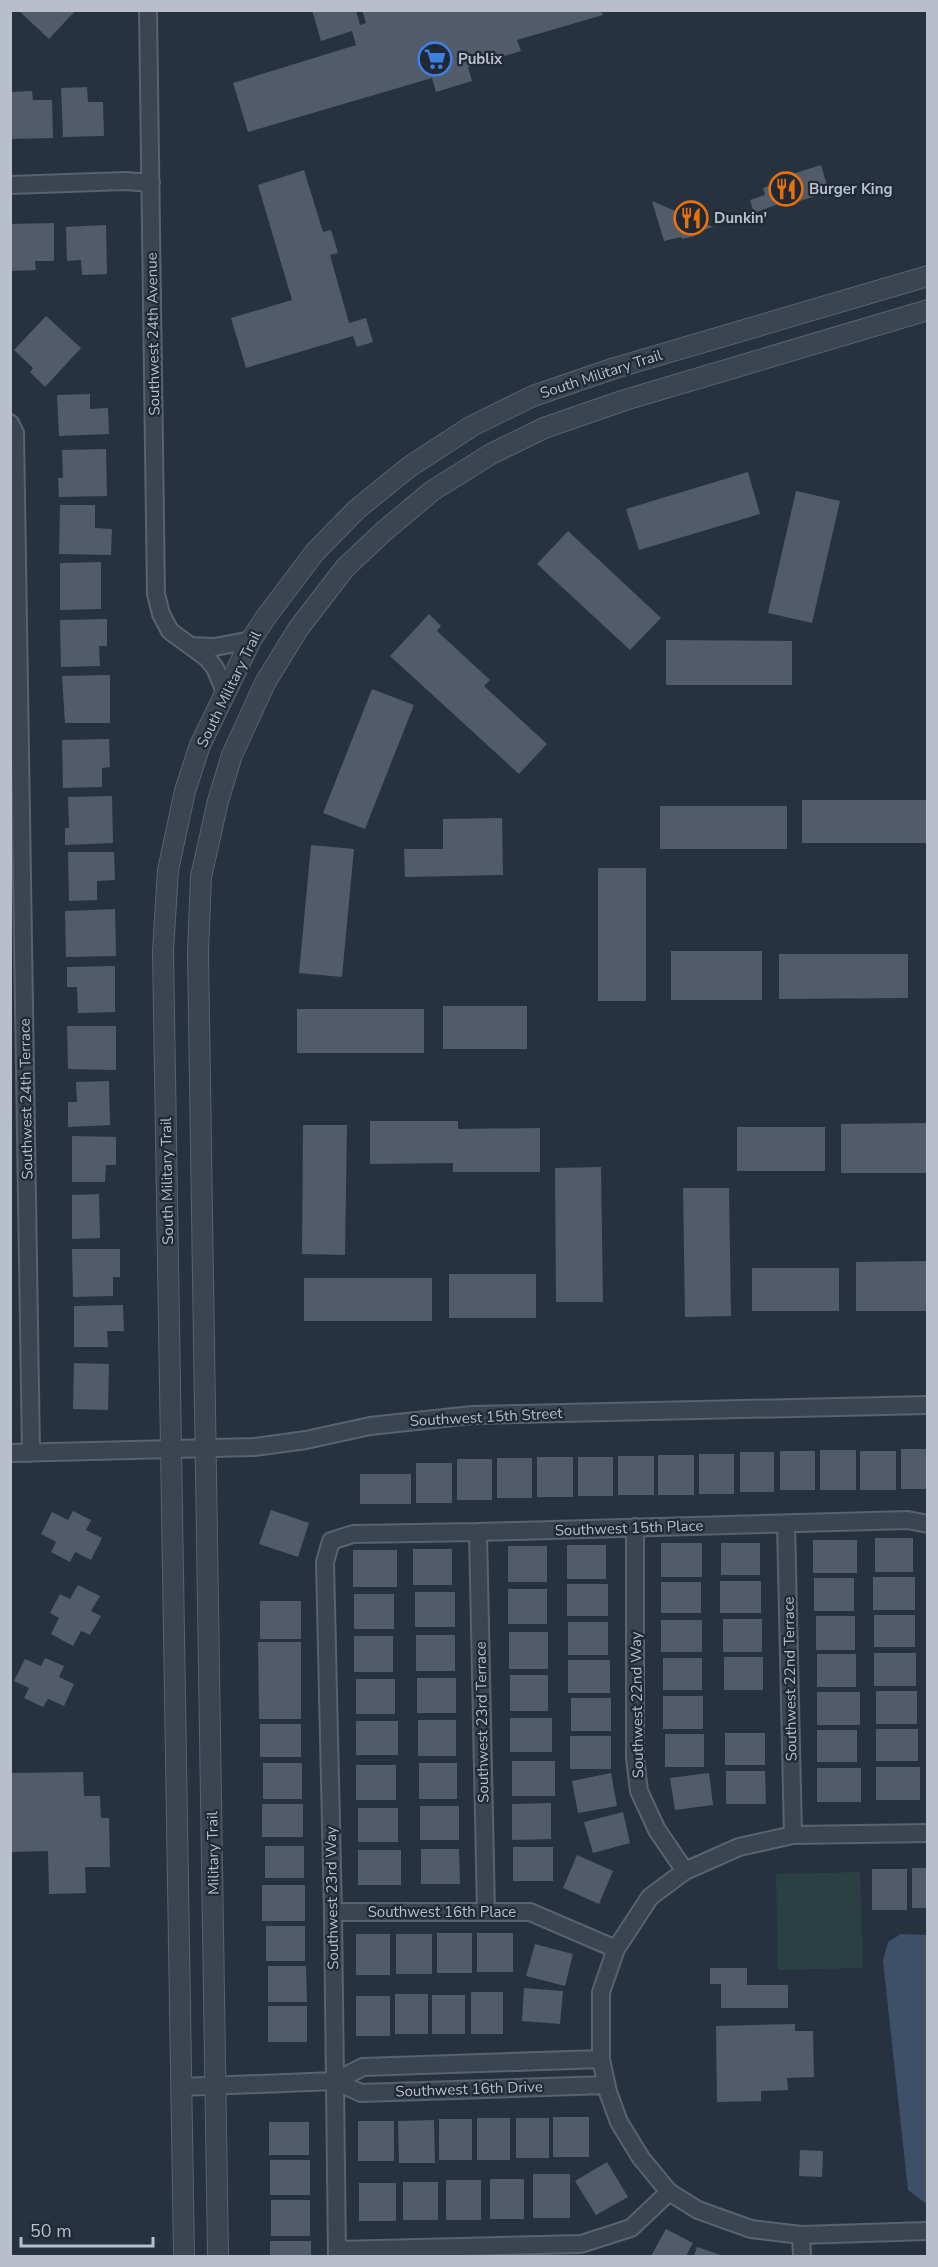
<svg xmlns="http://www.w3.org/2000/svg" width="938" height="2267" font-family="'Nunito Sans',sans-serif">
  <rect width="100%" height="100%" fill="#273240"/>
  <path fill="#2a4042" d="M 860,1872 L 863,1968 L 778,1970 L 776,1874 Z"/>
  <path fill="#3e5067" d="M 901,1934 L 927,1935 L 928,2201 L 925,2203 L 908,2190 L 883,1961 L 888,1942 Z"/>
  <path fill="#515b6a" d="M 18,10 L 76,10 L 49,39 Z
    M 312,10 L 356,10 L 360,25 L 366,23 L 362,10 L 601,10 L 603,15 L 517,40 L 521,51 L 468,67 L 472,81 L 436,92 L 432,78 L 248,132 L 233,83 L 356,45 L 352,31 L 321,41 Z
    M 87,87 L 88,102 L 103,102 L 104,136 L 63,137 L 61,88 Z
    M 32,91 L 33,100 L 52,100 L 53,138 L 10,139 L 10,92 Z
    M 821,165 L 829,192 L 793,203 L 792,199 L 754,213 L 750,200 L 765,195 L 763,188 L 793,178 L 792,174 Z
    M 304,170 L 323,232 L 331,230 L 338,253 L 330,255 L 349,323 L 366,318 L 373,342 L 357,347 L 353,336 L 246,368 L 231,318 L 292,300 L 258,185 Z
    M 652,201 L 713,227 L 694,232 L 695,236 L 682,239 L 681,237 L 664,241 Z
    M 54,223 L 54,261 L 35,261 L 36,270 L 10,271 L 10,224 Z
    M 106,225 L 107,274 L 82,275 L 81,260 L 67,261 L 66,227 Z
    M 46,316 L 81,348 L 45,387 L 30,372 L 33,368 L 14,350 Z
    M 90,394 L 90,409 L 108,408 L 109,434 L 59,436 L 57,395 Z
    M 106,449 L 107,496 L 59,497 L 58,478 L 63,478 L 62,450 Z
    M 748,472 L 760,514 L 639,550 L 626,509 Z
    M 796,491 L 840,501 L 812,623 L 768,613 Z
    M 60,505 L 95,505 L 95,528 L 112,529 L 111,555 L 59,554 Z
    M 568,531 L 661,618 L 630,650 L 537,564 Z
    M 101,562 L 101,609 L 60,610 L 60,563 Z
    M 429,614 L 441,626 L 437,631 L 490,680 L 484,686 L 547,744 L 519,774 L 390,656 Z
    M 107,619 L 107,646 L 99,646 L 100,666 L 61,667 L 60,620 Z
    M 666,640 L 792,641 L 792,685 L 666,685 Z
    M 110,675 L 110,723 L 65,723 L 62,676 Z
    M 372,689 L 414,705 L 365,829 L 323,813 Z
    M 109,739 L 110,767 L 102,768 L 102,787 L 63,788 L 62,740 Z
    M 112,796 L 113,843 L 65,845 L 65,828 L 69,828 L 68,797 Z
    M 802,800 L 928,800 L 928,843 L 802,843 Z
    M 660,806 L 787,806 L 787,849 L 660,849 Z
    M 502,818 L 503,875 L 405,877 L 404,849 L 443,849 L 443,819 Z
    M 311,845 L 354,849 L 342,977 L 299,973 Z
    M 68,852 L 114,852 L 115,880 L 97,881 L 97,900 L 69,901 Z
    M 598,868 L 646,868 L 646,1001 L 598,1001 Z
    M 115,909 L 116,956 L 66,957 L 65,911 Z
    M 671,951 L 762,951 L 762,1000 L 671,1000 Z
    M 779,954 L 908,954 L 908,998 L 779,999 Z
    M 115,966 L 115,1012 L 78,1013 L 77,987 L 67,987 L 67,967 Z
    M 443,1006 L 527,1006 L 527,1049 L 443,1049 Z
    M 297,1009 L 424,1009 L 424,1053 L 297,1053 Z
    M 67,1026 L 116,1026 L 116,1070 L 68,1069 Z
    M 109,1081 L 110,1125 L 68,1127 L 68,1102 L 77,1102 L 76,1082 Z
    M 370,1121 L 458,1121 L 458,1129 L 540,1128 L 540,1172 L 453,1172 L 453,1163 L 370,1164 Z
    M 928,1123 L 928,1173 L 841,1173 L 841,1124 Z
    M 303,1125 L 347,1125 L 345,1255 L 302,1254 Z
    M 737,1127 L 825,1127 L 825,1171 L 737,1171 Z
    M 72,1136 L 116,1137 L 116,1165 L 106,1165 L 105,1182 L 72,1182 Z
    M 601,1167 L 603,1302 L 556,1302 L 555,1168 Z
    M 683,1188 L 729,1188 L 731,1316 L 685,1317 Z
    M 99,1194 L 100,1238 L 72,1239 L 72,1195 Z
    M 72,1249 L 120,1249 L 120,1277 L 113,1277 L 113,1296 L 73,1297 Z
    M 928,1261 L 928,1311 L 856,1311 L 856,1262 Z
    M 752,1268 L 839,1268 L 839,1311 L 752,1311 Z
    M 449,1274 L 536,1274 L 536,1318 L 449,1318 Z
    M 304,1278 L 432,1278 L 432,1321 L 304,1321 Z
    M 123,1305 L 124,1331 L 107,1331 L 108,1347 L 74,1347 L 74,1306 Z
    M 74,1363 L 109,1364 L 108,1410 L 73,1409 Z
    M 901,1449 L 928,1449 L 928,1489 L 901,1489 Z
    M 820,1450 L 856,1450 L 856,1490 L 820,1490 Z
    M 780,1451 L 815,1451 L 815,1490 L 780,1490 Z
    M 860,1451 L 896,1451 L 896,1490 L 860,1490 Z
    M 740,1452 L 774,1452 L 774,1492 L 740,1492 Z
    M 699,1454 L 734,1454 L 734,1494 L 699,1494 Z
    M 658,1455 L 694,1455 L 694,1495 L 658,1495 Z
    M 618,1456 L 654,1456 L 654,1495 L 618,1495 Z
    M 537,1457 L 573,1457 L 573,1497 L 537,1497 Z
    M 578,1457 L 613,1457 L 613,1496 L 578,1496 Z
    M 497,1458 L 532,1458 L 532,1498 L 497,1498 Z
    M 457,1459 L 492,1459 L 492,1500 L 457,1500 Z
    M 416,1463 L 452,1463 L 452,1503 L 416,1503 Z
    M 360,1474 L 411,1474 L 411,1504 L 360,1504 Z
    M 271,1510 L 309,1523 L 298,1557 L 259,1544 Z
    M 73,1511 L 91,1520 L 86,1530 L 102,1538 L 91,1560 L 75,1552 L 70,1562 L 51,1552 L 56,1542 L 41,1534 L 52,1512 L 68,1520 Z
    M 875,1538 L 913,1538 L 913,1572 L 875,1572 Z
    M 813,1540 L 857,1540 L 857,1573 L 813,1573 Z
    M 661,1543 L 702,1543 L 702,1577 L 661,1577 Z
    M 721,1543 L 760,1543 L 760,1575 L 721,1575 Z
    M 567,1545 L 606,1545 L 606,1579 L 567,1579 Z
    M 508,1546 L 547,1546 L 547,1582 L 508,1582 Z
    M 413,1549 L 452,1549 L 452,1585 L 413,1585 Z
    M 353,1550 L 397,1550 L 397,1587 L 353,1587 Z
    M 873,1577 L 915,1577 L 915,1610 L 873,1610 Z
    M 814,1578 L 854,1578 L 854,1611 L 814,1611 Z
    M 720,1581 L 761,1581 L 761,1613 L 720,1613 Z
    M 661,1582 L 701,1582 L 701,1613 L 661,1613 Z
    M 567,1584 L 608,1584 L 608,1616 L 567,1616 Z
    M 78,1585 L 100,1596 L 91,1611 L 101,1616 L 90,1635 L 81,1631 L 73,1646 L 51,1634 L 59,1618 L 50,1613 L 60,1594 L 70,1599 Z
    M 508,1589 L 547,1589 L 547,1624 L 508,1624 Z
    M 415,1592 L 455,1592 L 455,1627 L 415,1627 Z
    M 354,1594 L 394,1594 L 394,1629 L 354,1629 Z
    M 260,1601 L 301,1601 L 301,1639 L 260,1639 Z
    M 874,1615 L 915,1615 L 915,1647 L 874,1647 Z
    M 816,1616 L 855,1616 L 855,1650 L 816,1650 Z
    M 723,1619 L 762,1619 L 762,1652 L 723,1652 Z
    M 661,1620 L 702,1620 L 702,1652 L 661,1652 Z
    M 568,1622 L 608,1622 L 608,1655 L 568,1655 Z
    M 509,1632 L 548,1632 L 548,1669 L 509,1669 Z
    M 416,1635 L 455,1635 L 455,1671 L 416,1671 Z
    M 354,1636 L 393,1636 L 393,1672 L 354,1672 Z
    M 258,1642 L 301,1642 L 301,1719 L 259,1719 Z
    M 874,1653 L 916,1653 L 916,1686 L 874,1686 Z
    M 817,1654 L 856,1654 L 856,1687 L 817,1687 Z
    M 724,1657 L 763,1657 L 763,1690 L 724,1690 Z
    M 45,1658 L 64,1666 L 59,1677 L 74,1684 L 64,1706 L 48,1699 L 43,1707 L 24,1698 L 29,1688 L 14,1681 L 25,1659 L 41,1666 Z
    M 663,1658 L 702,1658 L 702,1690 L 663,1690 Z
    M 568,1660 L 610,1660 L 610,1693 L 568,1693 Z
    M 510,1675 L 548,1675 L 548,1711 L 510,1711 Z
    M 417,1678 L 456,1678 L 456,1713 L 417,1713 Z
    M 356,1679 L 395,1679 L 395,1714 L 356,1714 Z
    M 876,1691 L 917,1691 L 917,1724 L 876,1724 Z
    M 817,1692 L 860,1692 L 860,1725 L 817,1725 Z
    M 663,1696 L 703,1696 L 703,1729 L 663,1729 Z
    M 571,1698 L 611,1698 L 611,1731 L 571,1731 Z
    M 510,1718 L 552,1718 L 552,1752 L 510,1752 Z
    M 418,1720 L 456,1720 L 456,1756 L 418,1756 Z
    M 356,1721 L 398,1721 L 398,1755 L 356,1755 Z
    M 260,1724 L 301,1724 L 301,1757 L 260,1757 Z
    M 876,1729 L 918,1729 L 918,1761 L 876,1761 Z
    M 817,1730 L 857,1730 L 857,1762 L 817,1762 Z
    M 725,1733 L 765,1733 L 765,1765 L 725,1765 Z
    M 665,1734 L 704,1734 L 704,1767 L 665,1767 Z
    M 570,1736 L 611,1736 L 611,1769 L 570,1769 Z
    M 512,1761 L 555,1761 L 555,1796 L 512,1796 Z
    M 263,1763 L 302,1763 L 302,1799 L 263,1799 Z
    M 419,1763 L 457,1763 L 457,1799 L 419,1799 Z
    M 356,1765 L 396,1765 L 396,1800 L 356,1800 Z
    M 876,1767 L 920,1767 L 920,1800 L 876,1800 Z
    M 817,1768 L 861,1768 L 861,1802 L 817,1802 Z
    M 726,1771 L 765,1771 L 766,1804 L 726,1804 Z
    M 83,1772 L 84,1796 L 100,1796 L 101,1818 L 109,1818 L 110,1867 L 85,1867 L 86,1893 L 49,1894 L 48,1851 L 10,1852 L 10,1773 Z
    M 611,1773 L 617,1806 L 578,1813 L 572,1781 Z
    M 709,1773 L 713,1805 L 675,1810 L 670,1778 Z
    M 551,1803 L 551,1839 L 512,1840 L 512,1804 Z
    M 262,1804 L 303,1804 L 303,1837 L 262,1837 Z
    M 420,1806 L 459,1806 L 459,1840 L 420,1840 Z
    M 358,1808 L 398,1808 L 398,1842 L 358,1842 Z
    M 623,1812 L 630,1843 L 593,1853 L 584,1822 Z
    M 265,1846 L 304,1846 L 304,1878 L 265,1878 Z
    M 513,1847 L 553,1847 L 553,1881 L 513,1881 Z
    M 421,1849 L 459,1849 L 460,1884 L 421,1884 Z
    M 358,1850 L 401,1850 L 401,1885 L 358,1885 Z
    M 577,1855 L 613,1871 L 599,1904 L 563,1888 Z
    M 912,1868 L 928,1868 L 928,1908 L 912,1908 Z
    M 872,1869 L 907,1869 L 907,1910 L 872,1910 Z
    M 262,1885 L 305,1885 L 305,1921 L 262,1921 Z
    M 266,1926 L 305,1926 L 305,1961 L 266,1961 Z
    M 437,1933 L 472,1933 L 472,1973 L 437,1973 Z
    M 477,1933 L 513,1933 L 513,1972 L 477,1972 Z
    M 356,1934 L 390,1934 L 390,1975 L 356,1975 Z
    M 396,1934 L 432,1934 L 432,1974 L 396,1974 Z
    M 535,1944 L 573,1954 L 565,1986 L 526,1976 Z
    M 268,1966 L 306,1966 L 307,2002 L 268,2002 Z
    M 710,1968 L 747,1968 L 747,1985 L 788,1985 L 788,2008 L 721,2008 L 721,1984 L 710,1984 Z
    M 524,1988 L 563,1991 L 560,2024 L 522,2021 Z
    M 471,1992 L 503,1992 L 503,2034 L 471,2034 Z
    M 395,1994 L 428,1994 L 428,2034 L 395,2034 Z
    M 432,1995 L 465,1995 L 465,2034 L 432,2034 Z
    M 356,1996 L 390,1996 L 390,2036 L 356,2036 Z
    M 268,2006 L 307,2006 L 307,2042 L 268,2042 Z
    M 795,2024 L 795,2031 L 813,2031 L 814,2077 L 787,2078 L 788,2090 L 761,2091 L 761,2101 L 717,2102 L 716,2026 Z
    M 553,2117 L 589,2117 L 589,2157 L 553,2157 Z
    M 477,2118 L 510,2118 L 510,2160 L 477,2160 Z
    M 516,2118 L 549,2118 L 549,2158 L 516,2158 Z
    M 439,2119 L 472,2119 L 472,2160 L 439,2160 Z
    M 434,2120 L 435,2163 L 399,2163 L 398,2121 Z
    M 358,2121 L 394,2121 L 394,2161 L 358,2161 Z
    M 269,2122 L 309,2122 L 309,2155 L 269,2155 Z
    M 800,2150 L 823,2151 L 822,2177 L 799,2176 Z
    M 270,2160 L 310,2160 L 310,2195 L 270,2195 Z
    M 607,2162 L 628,2197 L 596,2215 L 575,2181 Z
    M 533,2174 L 570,2174 L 570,2218 L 533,2218 Z
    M 490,2179 L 524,2179 L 524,2219 L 490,2219 Z
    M 446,2180 L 481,2180 L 481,2220 L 446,2220 Z
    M 403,2182 L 438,2182 L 438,2220 L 403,2220 Z
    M 359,2183 L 396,2183 L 396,2221 L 359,2221 Z
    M 271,2200 L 310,2200 L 310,2236 L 271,2236 Z
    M 666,2229 L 693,2243 L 686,2256 L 651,2256 Z
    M 270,2241 L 311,2241 L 311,2256 L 270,2256 Z
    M 697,2247 L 724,2256 L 694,2256 Z"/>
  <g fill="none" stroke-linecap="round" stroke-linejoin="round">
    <g stroke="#59626d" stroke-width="20">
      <path id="minor" d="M 148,10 L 156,594 L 161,614 L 170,631 L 207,658 L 215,668 L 225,692
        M 10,185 L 125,181 L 151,183
        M 10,423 L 15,433 L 31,1453
        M 191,646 L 215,647 L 251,640
        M 10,1453 L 254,1447 L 306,1440 L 370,1426 L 472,1415 L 928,1405
        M 786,1524 L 793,1835
        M 635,1527 L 635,1758 L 639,1791 L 657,1830 L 685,1871
        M 478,1532 L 486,1911
        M 928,1833 L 793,1835 L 739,1847 L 685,1871 L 650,1897 L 616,1949 L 601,1992 L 601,2059 L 608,2092 L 619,2122 L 641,2158 L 669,2192 L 698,2210 L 751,2229 L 801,2235 L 928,2231
        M 333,1912 L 530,1912 L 616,1949
        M 335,2081 L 361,2093 L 606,2085
        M 181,2087 L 335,2081 L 363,2067 L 601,2059
        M 801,2235 L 802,2256
        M 337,2250 L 581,2244 L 631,2228 L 669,2192
        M 337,2256 L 333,1912 L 325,1562 L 331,1541 L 353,1534 L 478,1532 L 908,1520 L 928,1524"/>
    </g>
    <g stroke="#59626d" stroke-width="22">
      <path id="tertiary" d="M 184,2256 L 163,951 L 168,870 L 185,791 L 200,745 L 251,640 L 266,617 L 315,552 L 356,510 L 409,467 L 472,426 L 533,396 L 615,368 L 928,276
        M 218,2256 L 198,952 L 201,877 L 218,801 L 232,755 L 265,683 L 298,629 L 345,568 L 383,532 L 432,491 L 491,454 L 544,428 L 625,400 L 928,310"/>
    </g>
    <use href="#minor" stroke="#3b4450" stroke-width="16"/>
    <use href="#tertiary" stroke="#3b4450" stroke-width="20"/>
  </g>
  <defs>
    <g id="supermarket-ring" transform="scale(1.725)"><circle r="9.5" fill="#202935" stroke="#3f7fe0" stroke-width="1.5"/><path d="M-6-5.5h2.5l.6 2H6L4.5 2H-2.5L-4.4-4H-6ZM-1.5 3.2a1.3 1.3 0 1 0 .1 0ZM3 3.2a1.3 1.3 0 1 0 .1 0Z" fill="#3f7fe0"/></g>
    <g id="restaurant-ring" transform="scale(1.725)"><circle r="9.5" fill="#202935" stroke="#e8710a" stroke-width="1.5"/><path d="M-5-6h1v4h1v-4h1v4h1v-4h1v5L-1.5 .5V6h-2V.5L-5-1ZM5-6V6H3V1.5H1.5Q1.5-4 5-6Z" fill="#e8710a"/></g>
  </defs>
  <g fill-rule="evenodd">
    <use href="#supermarket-ring" x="435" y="59"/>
    <use href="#restaurant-ring" x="786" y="189"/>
    <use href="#restaurant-ring" x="691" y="218"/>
  </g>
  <g text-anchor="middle" stroke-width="4.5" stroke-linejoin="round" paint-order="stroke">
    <g font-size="15" font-weight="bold" fill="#b8bfca" stroke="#202935" text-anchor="start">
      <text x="458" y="64">Publix</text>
      <text x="809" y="194">Burger King</text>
      <text x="714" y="223">Dunkin'</text>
    </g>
    <g font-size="15" fill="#b8bfca" stroke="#202935">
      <text transform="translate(153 334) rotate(-91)" y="5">Southwest 24th Avenue</text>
      <text transform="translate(601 374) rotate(-18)" y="5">South Military Trail</text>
      <text transform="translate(229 689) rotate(-64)" y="5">South Military Trail</text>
      <text transform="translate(26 1099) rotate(-91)" y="5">Southwest 24th Terrace</text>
      <text transform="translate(167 1181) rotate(-91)" y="5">South Military Trail</text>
      <text transform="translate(486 1417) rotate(-3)" y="5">Southwest 15th Street</text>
      <text transform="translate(629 1528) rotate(-2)" y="5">Southwest 15th Place</text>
      <text transform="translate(790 1679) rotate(-91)" y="5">Southwest 22nd Terrace</text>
      <text transform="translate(637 1705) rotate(-91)" y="5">Southwest 22nd Way</text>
      <text transform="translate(482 1722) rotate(-91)" y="5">Southwest 23rd Terrace</text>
      <text transform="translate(213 1853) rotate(-91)" y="5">Military Trail</text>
      <text transform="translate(332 1898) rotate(-91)" y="5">Southwest 23rd Way</text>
      <text x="442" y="1917">Southwest 16th Place</text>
      <text transform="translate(469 2089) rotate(-2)" y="5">Southwest 16th Drive</text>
    </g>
  </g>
  <rect width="938" height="2267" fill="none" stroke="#b8bfca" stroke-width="24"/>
  <path d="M21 2237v9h132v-9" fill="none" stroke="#b8bfca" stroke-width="3"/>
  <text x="30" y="2237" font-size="18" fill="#b8bfca" stroke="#202935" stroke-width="4.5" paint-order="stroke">50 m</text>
</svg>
